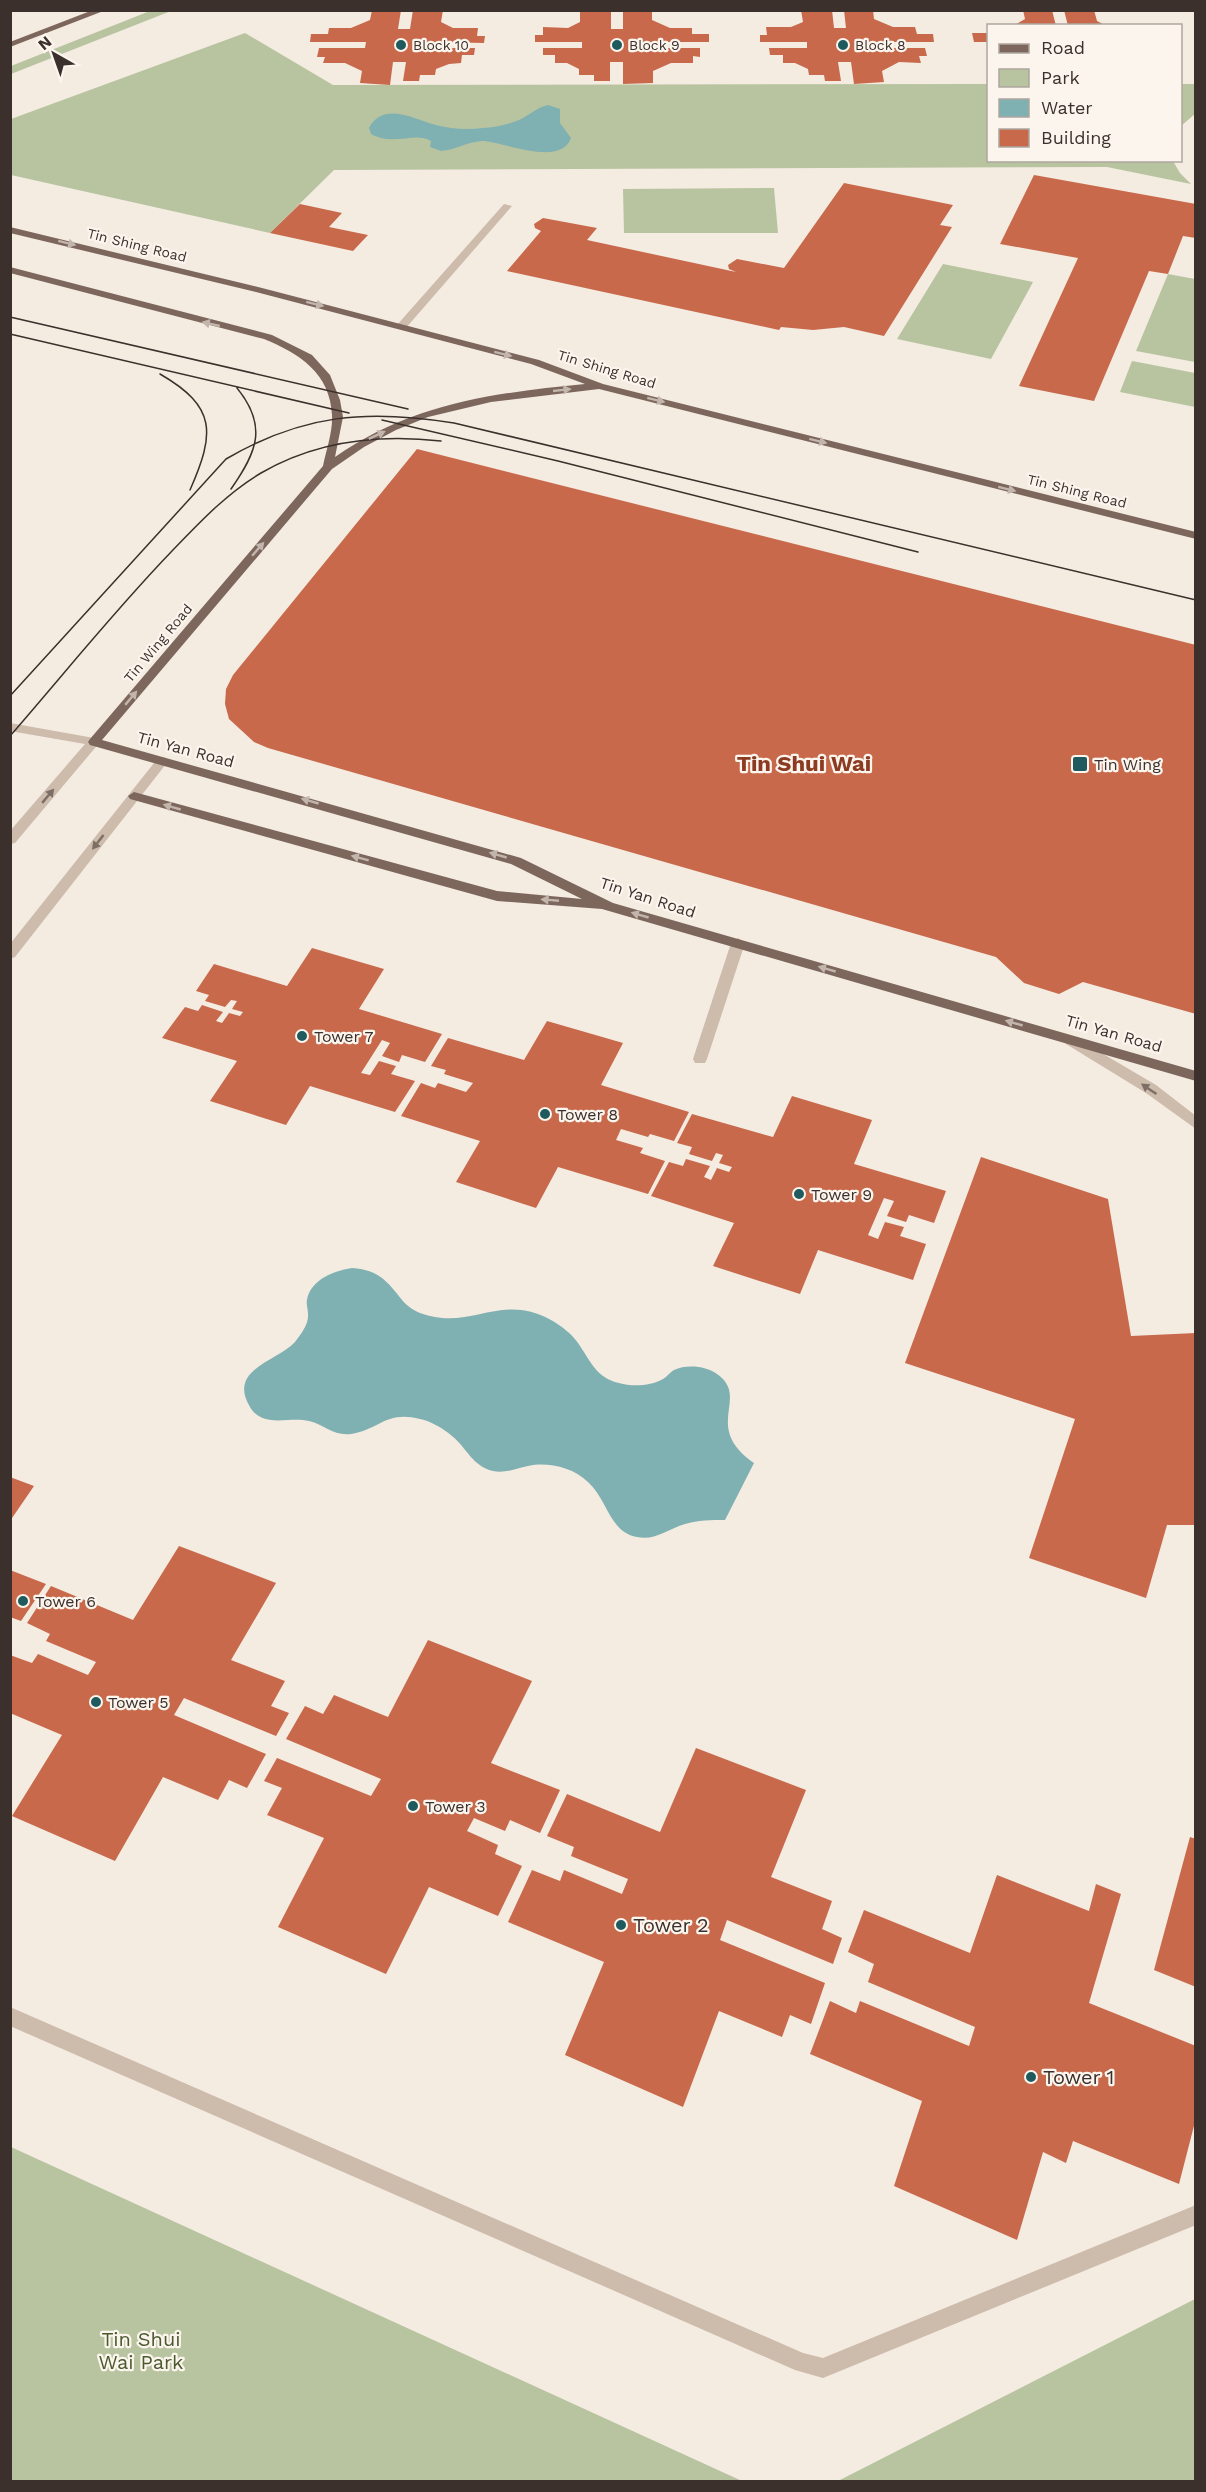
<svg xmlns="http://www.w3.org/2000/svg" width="1206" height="2492" font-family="'Work Sans',sans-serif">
  <rect width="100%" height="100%" fill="#f4ebe1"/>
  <path fill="#b8c4a0" d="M 150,11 L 171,11 L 11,74 L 11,66 Z
    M 245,33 L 333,85 L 988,84 L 988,160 L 1173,161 L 1180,173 L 1191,184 L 1107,167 L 334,170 L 270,233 L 11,175 L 11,119 Z
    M 1181,84 L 1195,84 L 1196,113 L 1181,126 Z
    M 774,188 L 778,233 L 624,233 L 623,189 Z
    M 943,264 L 1033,282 L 991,359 L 897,339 Z
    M 1168,274 L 1195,279 L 1195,362 L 1136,351 Z
    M 1132,361 L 1195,373 L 1195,407 L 1120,392 Z
    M 10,2147 L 11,2147 L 742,2481 L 11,2481 Z
    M 1195,2299 L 1195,2481 L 838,2481 Z"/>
  <path fill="#7fb0b2" d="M 548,105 L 560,109 L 560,123 L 571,138 C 560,168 503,141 482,141 C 467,142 455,150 441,151 L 430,147 L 431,141 C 414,131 395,147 371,134 L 369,128 C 383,100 416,120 436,125 C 451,129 467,130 483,128 C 497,127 511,124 523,118 C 532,113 538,107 548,105 Z
    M 352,1268 C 363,1269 373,1271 382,1278 C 403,1295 401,1311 435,1317 C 475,1325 505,1294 551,1320 C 560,1325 572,1334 578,1343 C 590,1360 596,1378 619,1383 C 632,1387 651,1386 663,1379 C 667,1377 670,1372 674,1370 C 687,1364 706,1366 717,1374 C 751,1398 701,1426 754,1463 L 725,1520 C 711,1520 698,1520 685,1524 C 668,1529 655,1541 637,1537 C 609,1532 608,1500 588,1482 C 573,1468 552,1463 533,1465 C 520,1467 506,1474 493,1471 C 472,1466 467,1448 452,1436 C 444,1429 431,1421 420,1419 C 387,1410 378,1430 351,1434 C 333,1436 325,1425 309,1421 C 289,1416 263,1429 250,1407 C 227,1369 278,1361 295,1342 C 301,1334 309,1324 308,1314 C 308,1309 306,1304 307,1300 C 311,1279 334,1271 352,1268 Z"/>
  <path fill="#c8694b" d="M 372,10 L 401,10 L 398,29 L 410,29 L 413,10 L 443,10 L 441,22 L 453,28 L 478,28 L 477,36 L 485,36 L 484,43 L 438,42 L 437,48 L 475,48 L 474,55 L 462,55 L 461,63 L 449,64 L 436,69 L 435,75 L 420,75 L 419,81 L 403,81 L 406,62 L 393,62 L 390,85 L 360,83 L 362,71 L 345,63 L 323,63 L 325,57 L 317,57 L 319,48 L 365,48 L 366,42 L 310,42 L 311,34 L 328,34 L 329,28 L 351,28 L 370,20 Z
    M 580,10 L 611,10 L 611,29 L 623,29 L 623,10 L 652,10 L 652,20 L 670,28 L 692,28 L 692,34 L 709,34 L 709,42 L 653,42 L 653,48 L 700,48 L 700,57 L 693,56 L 693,63 L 671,63 L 653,71 L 653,83 L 623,84 L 623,62 L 610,62 L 610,81 L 594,81 L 594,75 L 579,75 L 579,69 L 567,63 L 555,63 L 555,55 L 543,55 L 543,48 L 582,48 L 582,42 L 535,42 L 535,35 L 543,35 L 543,27 L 568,28 L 580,22 Z
    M 801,10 L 832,10 L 834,28 L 846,28 L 844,10 L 873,10 L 874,19 L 893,27 L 915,27 L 917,34 L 933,34 L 934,42 L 879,42 L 879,48 L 925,48 L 927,56 L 919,56 L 921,63 L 899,62 L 882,71 L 884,82 L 854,84 L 851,62 L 838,62 L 841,81 L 825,81 L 824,75 L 809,75 L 808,69 L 795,63 L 783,63 L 783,55 L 770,55 L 769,48 L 807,48 L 807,42 L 760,42 L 760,35 L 767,35 L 766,27 L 791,27 L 803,22 Z
    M 1023,10 L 1052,10 L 1056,26 L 1013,26 L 1025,19 Z
    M 1064,10 L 1094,10 L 1097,21 L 1107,26 L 1068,26 Z
    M 972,33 L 988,33 L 988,42 L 974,42 Z
    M 1034,175 L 1196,204 L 1196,238 L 1183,236 L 1168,274 L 1149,271 L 1094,401 L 1019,386 L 1078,258 L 1000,244 Z
    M 844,183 L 953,205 L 940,225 L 952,227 L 884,336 L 844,327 L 813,330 L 781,327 L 779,330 L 507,271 L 541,231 L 535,228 L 534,224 L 543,218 L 597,228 L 587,240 L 736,272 L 729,269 L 728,265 L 737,259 L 784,268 Z
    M 300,204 L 342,213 L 329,227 L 368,235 L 353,251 L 270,233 Z
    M 417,449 L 1196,645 L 1196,1014 L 1083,982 L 1059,994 L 1024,983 L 996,957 L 268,748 L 254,742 L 229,719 L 225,704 L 226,689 L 233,675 Z
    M 312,948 L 384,969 L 359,1009 L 442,1034 L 425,1062 L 402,1055 L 399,1062 L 382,1056 L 390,1043 L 382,1040 L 361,1073 L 370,1075 L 379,1061 L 396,1066 L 391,1074 L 415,1081 L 395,1112 L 310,1086 L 286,1125 L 210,1101 L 237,1061 L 162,1038 L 185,1007 L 198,1011 L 202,1005 L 223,1012 L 216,1021 L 222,1023 L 229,1013 L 240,1016 L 243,1012 L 232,1009 L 237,1001 L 231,1000 L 225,1007 L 205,1001 L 209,995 L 196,991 L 214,964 L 287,986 Z
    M 547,1021 L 623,1043 L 601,1085 L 689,1112 L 674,1141 L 650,1134 L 648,1137 L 621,1129 L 616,1140 L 643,1148 L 640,1153 L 665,1161 L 648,1194 L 558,1167 L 536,1208 L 456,1182 L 480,1141 L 401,1116 L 421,1083 L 435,1088 L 438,1083 L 466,1092 L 473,1083 L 444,1074 L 446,1070 L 431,1066 L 448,1038 L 524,1060 Z
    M 792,1096 L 872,1120 L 854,1164 L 946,1191 L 934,1223 L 909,1215 L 906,1222 L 887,1216 L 894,1201 L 884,1198 L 868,1235 L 878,1239 L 885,1222 L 904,1227 L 900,1236 L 926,1244 L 913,1280 L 818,1250 L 800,1294 L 713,1266 L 734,1223 L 651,1196 L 669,1162 L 683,1166 L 686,1159 L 710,1166 L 704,1177 L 711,1180 L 717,1168 L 729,1172 L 732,1167 L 719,1163 L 723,1155 L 716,1153 L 712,1161 L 689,1154 L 692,1147 L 677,1143 L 692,1114 L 773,1137 Z
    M 981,1157 L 1108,1199 L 1131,1336 L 1196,1333 L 1196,1525 L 1167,1525 L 1146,1598 L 1029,1558 L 1075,1419 L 905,1363 Z
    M 10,1477 L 34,1486 L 10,1521 Z
    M 179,1546 L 276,1583 L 231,1660 L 285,1681 L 271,1706 L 289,1713 L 276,1736 L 184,1698 L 174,1715 L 266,1754 L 247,1788 L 229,1780 L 218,1800 L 163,1777 L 115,1861 L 12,1816 L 62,1735 L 10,1713 L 10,1655 L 32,1663 L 38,1654 L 88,1675 L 96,1662 L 46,1641 L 50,1634 L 27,1623 L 51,1586 L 133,1620 Z
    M 10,1570 L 46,1584 L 21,1621 L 10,1617 Z
    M 428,1640 L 532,1681 L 491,1763 L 560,1790 L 540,1833 L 510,1820 L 505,1831 L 474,1818 L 467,1831 L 498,1845 L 495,1854 L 522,1866 L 498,1916 L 429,1887 L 386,1974 L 278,1927 L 324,1838 L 267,1815 L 282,1788 L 264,1781 L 277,1758 L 371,1796 L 381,1779 L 286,1739 L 305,1706 L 323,1714 L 334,1695 L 388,1717 Z
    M 696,1748 L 806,1790 L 771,1877 L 832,1901 L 822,1929 L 842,1938 L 833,1964 L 727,1920 L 720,1940 L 825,1983 L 811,2024 L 790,2015 L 782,2037 L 719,2011 L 683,2107 L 565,2055 L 604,1962 L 508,1922 L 532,1870 L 560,1881 L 564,1870 L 622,1894 L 628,1879 L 571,1856 L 574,1847 L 547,1836 L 567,1794 L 660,1832 Z
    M 1190,1837 L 1196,1839 L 1196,1987 L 1154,1970 Z
    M 997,1875 L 1089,1911 L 1096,1884 L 1121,1894 L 1089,2003 L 1196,2046 L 1196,2118 L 1179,2184 L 1073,2141 L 1066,2163 L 1043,2152 L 1017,2240 L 894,2186 L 922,2101 L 810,2054 L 830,2001 L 856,2013 L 860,2001 L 969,2046 L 975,2027 L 868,1982 L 874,1964 L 848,1952 L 864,1910 L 970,1953 Z"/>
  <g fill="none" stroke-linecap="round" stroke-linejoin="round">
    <path fill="#cdbbac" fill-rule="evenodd" d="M 504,204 L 512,206 L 405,329 L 397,329 L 397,325 Z
      M 10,723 L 94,738 L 100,742 L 15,843 L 10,844 L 10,831 L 85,744 L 10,731 Z
      M 162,757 L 166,758 L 168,761 L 166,764 L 15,957 L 10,959 L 10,944 L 158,758 Z
      M 738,938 L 745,943 L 707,1059 L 705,1063 L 695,1063 L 693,1059 L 731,943 Z
      M 1071,1035 L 1156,1085 L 1196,1116 L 1196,1129 L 1146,1093 L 1066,1044 L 1064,1040 L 1066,1036 Z
      M 10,2007 L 803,2353 L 823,2358 L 1196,2205 L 1196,2225 L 823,2378 L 795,2370 L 10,2026 Z"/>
    <path fill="#7d675c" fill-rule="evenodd" d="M 93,10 L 106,10 L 10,47 L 10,42 Z
      M 10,227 L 262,288 L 539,360 L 603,384 L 1196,532 L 1196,539 L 599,389 L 491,402 L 428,417 L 396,430 L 364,447 L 332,469 L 102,740 L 521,858 L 613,903 L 1196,1071 L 1196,1081 L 602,909 L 497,901 L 130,799 L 128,796 L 134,792 L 497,891 L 582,899 L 511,864 L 90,745 L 88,742 L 90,739 L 323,466 C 326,451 333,431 332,415 C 330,373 300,354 264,339 L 10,273 L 10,267 L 272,335 L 312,355 L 330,375 L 340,400 L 343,417 L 335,457 C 413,403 494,393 585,384 L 531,364 L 256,292 L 10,233 Z"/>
    <path stroke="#3b302b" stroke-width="1.5" d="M 10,317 L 408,409
      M 10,334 L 349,413
      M 160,374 C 217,407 215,433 190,490
      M 382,420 L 558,461 L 918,552
      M 231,489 C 257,452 268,426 237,388
      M 10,696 L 226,459 C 303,414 367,409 454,423 L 1196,600
      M 10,736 C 64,674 115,610 172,551 C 199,523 227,493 261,473 C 316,441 379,434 441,441"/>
  </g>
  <defs><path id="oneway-solid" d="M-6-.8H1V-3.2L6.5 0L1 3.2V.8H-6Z" transform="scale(1.5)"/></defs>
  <g fill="#c2b5ac">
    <use href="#oneway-solid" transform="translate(67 243) rotate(14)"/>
    <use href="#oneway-solid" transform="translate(315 304) rotate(14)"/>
    <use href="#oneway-solid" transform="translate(211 324) rotate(-167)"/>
    <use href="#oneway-solid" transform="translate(503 354) rotate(14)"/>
    <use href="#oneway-solid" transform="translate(562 390) rotate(-6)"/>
    <use href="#oneway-solid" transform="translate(656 400) rotate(14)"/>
    <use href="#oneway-solid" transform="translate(377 435) rotate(-25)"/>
    <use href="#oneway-solid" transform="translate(818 441) rotate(14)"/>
    <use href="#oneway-solid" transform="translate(1007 489) rotate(14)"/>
    <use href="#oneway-solid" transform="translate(258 549) rotate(-49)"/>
    <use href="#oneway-solid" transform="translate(131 698) rotate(-50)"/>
    <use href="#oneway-solid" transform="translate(310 801) rotate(-164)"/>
    <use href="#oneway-solid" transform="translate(172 807) rotate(-164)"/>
    <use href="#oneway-solid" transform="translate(498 855) rotate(-164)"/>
    <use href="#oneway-solid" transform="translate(360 858) rotate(-165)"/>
    <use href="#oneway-solid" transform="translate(550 900) rotate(-175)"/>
    <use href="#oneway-solid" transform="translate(640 915) rotate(-164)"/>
    <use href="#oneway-solid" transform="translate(827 969) rotate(-164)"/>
    <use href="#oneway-solid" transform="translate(1014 1023) rotate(-164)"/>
  </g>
  <g fill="#7d6f65">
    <use href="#oneway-solid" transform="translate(48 796) rotate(-50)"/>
    <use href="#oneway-solid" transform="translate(98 842) rotate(128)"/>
    <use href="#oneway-solid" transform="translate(1149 1089) rotate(-146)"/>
  </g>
  <g fill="#1f5a5e" stroke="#fbf5ee" stroke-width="2">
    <circle cx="401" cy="45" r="6"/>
    <circle cx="617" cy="45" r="6"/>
    <circle cx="843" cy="45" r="6"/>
    <rect x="1072" y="756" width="16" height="16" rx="3"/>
    <circle cx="302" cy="1036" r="6"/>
    <circle cx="545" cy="1114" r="6"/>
    <circle cx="799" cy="1194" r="6"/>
    <circle cx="23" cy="1601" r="6"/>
    <circle cx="96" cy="1702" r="6"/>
    <circle cx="413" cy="1806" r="6"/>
    <circle cx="621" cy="1925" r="6"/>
    <circle cx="1031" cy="2077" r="6"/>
  </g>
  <g text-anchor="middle" stroke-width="4.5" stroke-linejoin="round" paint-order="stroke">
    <g font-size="14" fill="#3b302b" stroke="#fbf5ee" text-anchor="start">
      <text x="413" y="50">Block 10</text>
      <text x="629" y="50">Block 9</text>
      <text x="855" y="50">Block 8</text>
    </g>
    <g font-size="14" fill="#3b302b" stroke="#fbf5ee">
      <text transform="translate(137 245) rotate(14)" y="5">Tin Shing Road</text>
      <text transform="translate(607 369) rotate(17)" y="5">Tin Shing Road</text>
      <text transform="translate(1077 491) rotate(14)" y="5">Tin Shing Road</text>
      <text transform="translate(158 643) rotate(-50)" y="5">Tin Wing Road</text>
    </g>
    <g font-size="16" fill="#3b302b" stroke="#fbf5ee">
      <text transform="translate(186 749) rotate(15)" y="6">Tin Yan Road</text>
      <text transform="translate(648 897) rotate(18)" y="6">Tin Yan Road</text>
      <text transform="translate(1114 1033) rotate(16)" y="6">Tin Yan Road</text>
    </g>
    <g font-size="16" fill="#3b302b" stroke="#fbf5ee" text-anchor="start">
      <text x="1094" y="770">Tin Wing</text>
      <text x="314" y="1042">Tower 7</text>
      <text x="557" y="1120">Tower 8</text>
      <text x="811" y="1200">Tower 9</text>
      <text x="35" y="1607">Tower 6</text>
      <text x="108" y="1708">Tower 5</text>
      <text x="425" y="1812">Tower 3</text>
    </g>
    <g font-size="20" fill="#3b302b" stroke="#fbf5ee" text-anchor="start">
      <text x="633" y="1932">Tower 2</text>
      <text x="1043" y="2084">Tower 1</text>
    </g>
    <g font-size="20" fill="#4a5a2e" stroke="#fbf5ee">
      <text x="141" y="2346">Tin Shui<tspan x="141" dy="23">Wai Park</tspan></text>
    </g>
    <g font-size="22" font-weight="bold" fill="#8c3b22" stroke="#fbf5ee">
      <text x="804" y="771">Tin Shui Wai</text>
    </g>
  </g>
  <rect width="1206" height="2492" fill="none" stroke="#3b302b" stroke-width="24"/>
  <rect x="987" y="24" width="195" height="138" fill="#fbf5ee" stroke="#aea6a0" stroke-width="1.5"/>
  <rect x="999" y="44" width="30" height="9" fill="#7d675c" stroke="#aea6a0" stroke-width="1.5"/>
  <text x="1041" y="54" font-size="18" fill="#3b302b">Road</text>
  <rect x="999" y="69" width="30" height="18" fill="#b8c4a0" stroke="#aea6a0" stroke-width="1.5"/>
  <text x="1041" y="84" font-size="18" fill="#3b302b">Park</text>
  <rect x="999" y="99" width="30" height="18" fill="#7fb0b2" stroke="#aea6a0" stroke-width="1.5"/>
  <text x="1041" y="114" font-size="18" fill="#3b302b">Water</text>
  <rect x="999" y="129" width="30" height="18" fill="#c8694b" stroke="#aea6a0" stroke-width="1.5"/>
  <text x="1041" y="144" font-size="18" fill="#3b302b">Building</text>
  <g transform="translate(54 54) rotate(320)" stroke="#fbf5ee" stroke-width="4.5" paint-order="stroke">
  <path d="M0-4.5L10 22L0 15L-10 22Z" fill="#3b302b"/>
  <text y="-9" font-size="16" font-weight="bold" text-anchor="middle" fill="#3b302b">N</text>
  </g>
</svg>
